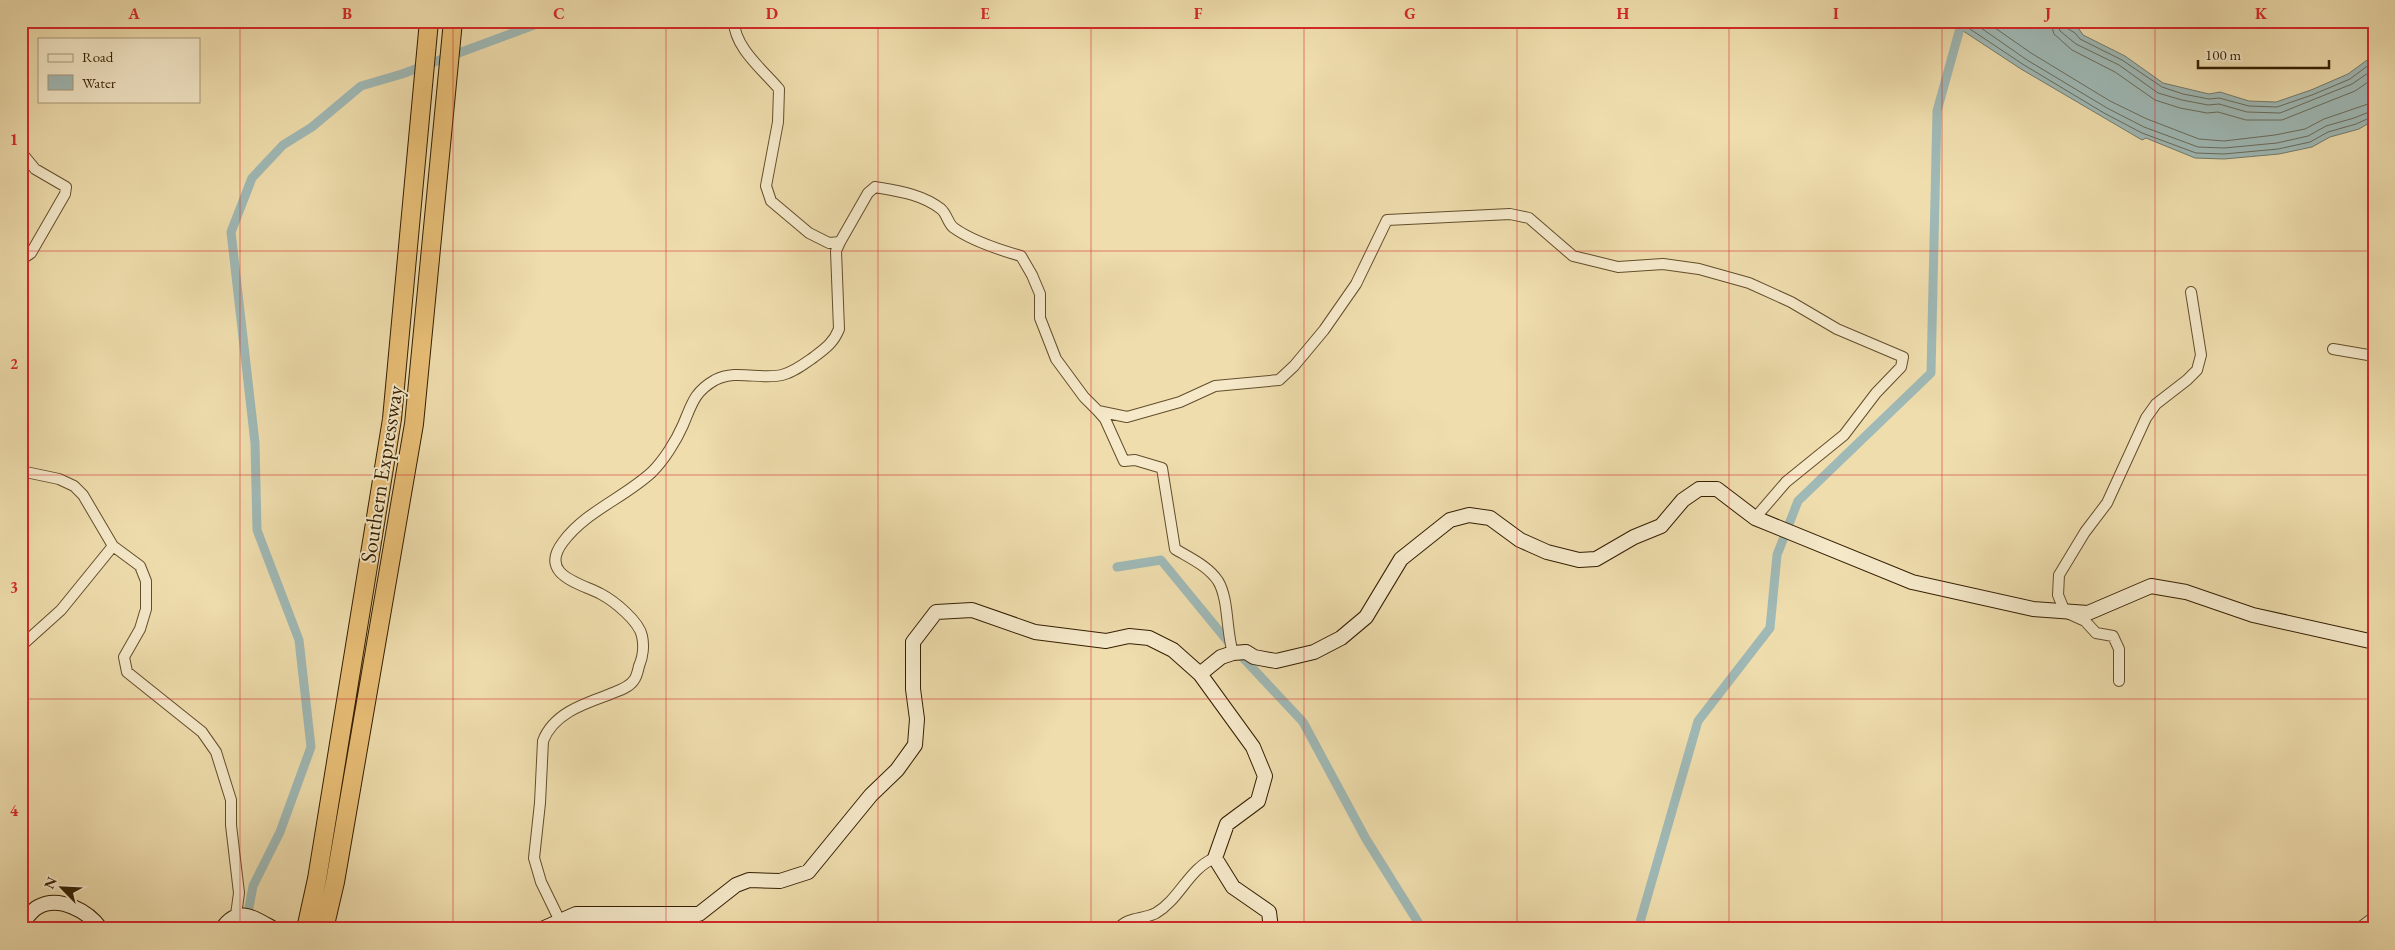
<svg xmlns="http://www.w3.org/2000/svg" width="2395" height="950" font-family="'EB Garamond',serif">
  <rect width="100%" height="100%" fill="#efddad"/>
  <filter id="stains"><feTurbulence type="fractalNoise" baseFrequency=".004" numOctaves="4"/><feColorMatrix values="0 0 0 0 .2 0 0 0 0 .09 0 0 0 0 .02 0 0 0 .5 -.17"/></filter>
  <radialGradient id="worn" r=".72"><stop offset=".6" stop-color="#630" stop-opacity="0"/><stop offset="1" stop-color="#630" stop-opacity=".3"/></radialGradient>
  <path fill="#9fb9b6" stroke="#747b6d" d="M 1948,21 L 2065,21 L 2079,29 L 2083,35 L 2125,56 L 2163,83 L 2209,94 L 2220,92 L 2249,101 L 2276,102 L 2311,90 L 2348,74 L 2374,55 L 2374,120 L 2359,129 L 2330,137 L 2312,147 L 2279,154 L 2224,159 L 2195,158 L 2146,138 L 2142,140 L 2021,69 Z"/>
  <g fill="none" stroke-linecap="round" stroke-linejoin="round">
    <path stroke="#6a6c5b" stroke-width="1" d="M 1958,21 L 2024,65 L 2104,113 L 2142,133 L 2196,153 L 2224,154 L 2278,149 L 2310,142 L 2328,132 L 2356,124 L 2374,116
      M 1971,21 L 2027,60 L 2107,108 L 2144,127 L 2198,147 L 2224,148 L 2277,143 L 2308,136 L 2326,126 L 2354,118 L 2374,110
      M 1985,21 L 2031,53 L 2110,101 L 2147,119 L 2199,139 L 2224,141 L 2275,135 L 2305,129 L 2324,119 L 2374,102
      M 2050,21 L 2054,34 L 2072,50 L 2115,72 L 2155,100 L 2180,108 L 2207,113 L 2218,112 L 2246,120 L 2282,120 L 2355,91 L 2374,78
      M 2057,21 L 2060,31 L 2076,44 L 2119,65 L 2158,93 L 2182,100 L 2208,105 L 2219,104 L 2247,112 L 2280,113 L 2352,84 L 2374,69
      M 2064,21 L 2065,27 L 2075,33 L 2080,39 L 2122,60 L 2162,87 L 2183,94 L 2209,99 L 2219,98 L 2249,106 L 2277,107 L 2312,95 L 2350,79 L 2374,61"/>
    <path stroke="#9fb9b6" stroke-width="9" d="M 1117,567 L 1161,560 L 1230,644 L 1303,722 L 1366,839 L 1421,927 L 1420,929
      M 245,929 L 253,886 L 280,832 L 311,747 L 299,640 L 257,530 L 255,443 L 231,232 L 252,178 L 283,145 L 312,127 L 361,86 L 402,74 L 545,21
      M 1638,929 L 1698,721 L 1770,628 L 1777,555 L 1798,501 L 1931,373 L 1937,111 L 1962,21"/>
    <g stroke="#634e2b" stroke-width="12">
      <path id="street" d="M 734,21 C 734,47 763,70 779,89 L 778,122 L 766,186 L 771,201 L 809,233 L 829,243 L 840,242 L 868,193 L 875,187 C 898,191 922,194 941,209 C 947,214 948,224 954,228 C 972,241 1000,250 1021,256 L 1032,275 L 1040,294 L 1040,318 L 1056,359 L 1084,397 L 1098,411 L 1127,417 L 1180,402 L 1215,386 L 1279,380 L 1294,366 L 1324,330 L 1356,284 L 1387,220 L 1510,214 L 1529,218 L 1573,256 L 1618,267 L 1663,264 L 1699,269 L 1749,283 L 1791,302 L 1837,329 L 1903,357 L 1901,367 L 1876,393 L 1844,435 L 1786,482 L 1755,518
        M 21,152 L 35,169 L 66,187 L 65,194 L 31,253 L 21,260
        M 2333,349 L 2374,356
        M 1098,411 L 1105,419 L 1124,461 L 1135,460 L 1162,468 L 1175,549 C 1190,558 1208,566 1218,581 C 1229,599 1226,632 1233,653
        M 21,471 L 59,479 L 74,486 L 83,495 L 113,546 L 140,566 L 146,581 L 146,609 L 140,629 L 124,657 L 127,672 L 202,732 L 216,752 L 231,800 L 231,825 L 239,893 L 236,915
        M 21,646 L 61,610 L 113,546
        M 2119,681 L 2119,649 L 2113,636 L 2096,633 L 2085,621 L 2065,612 L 2058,595 L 2059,575 L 2085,532 L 2107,503 L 2146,418 L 2156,404 L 2187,380 L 2197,370 L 2201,355 L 2191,292
        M 560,921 L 541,882 L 534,858 L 540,803 L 543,741 C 553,714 583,704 608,695 C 617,691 629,688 634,680 C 637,676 638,670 639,666 C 643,657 644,645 642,636 C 639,621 614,601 601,594 C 580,583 538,575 563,542 C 586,511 624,498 652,472 C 664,460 676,441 683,425 C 692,404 694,392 715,380 C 736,369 760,380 782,375 C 794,372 804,364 814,357 C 826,348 834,342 839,329 L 836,251 L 840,242
        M 1118,929 C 1128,916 1143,920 1156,913 C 1180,899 1189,868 1215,858
        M 2358,929 L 2374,917"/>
    </g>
    <g stroke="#341e00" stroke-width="16">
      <path id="secondary" d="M 1200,674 L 1253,747 L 1265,776 L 1258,801 L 1227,824 L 1215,858 L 1233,887 L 1269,912 L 1271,929
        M 21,924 C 26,919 32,910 38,907 C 59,895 88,911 101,929
        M 222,929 C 238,905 254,918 274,929
        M 542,929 L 576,914 L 699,914 L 736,885 L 749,880 L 780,881 L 808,872 L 871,795 L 897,770 L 915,745 L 917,719 L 913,689 L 913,642 L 936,612 L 972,610 L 1035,632 L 1106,641 L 1129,636 L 1149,638 L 1173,650 L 1200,674 L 1221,657 L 1233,653 L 1246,652 L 1254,657 L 1276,661 L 1314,652 L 1341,638 L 1366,617 L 1401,559 L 1450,520 L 1469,515 L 1490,518 L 1520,540 L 1547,552 L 1579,560 L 1596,559 L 1634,537 L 1661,526 L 1683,500 L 1699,489 L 1717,489 L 1755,518 L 1912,582 L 2033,609 L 2088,613 L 2151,586 L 2186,592 L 2253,615 L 2374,642"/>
    </g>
    <g stroke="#341e00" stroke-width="20">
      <path id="highway" d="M 306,929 L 317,879 L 392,419 L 429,21
        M 324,929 L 335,882 L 414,424 L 453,21"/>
    </g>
    <use href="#street" stroke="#f5e9ca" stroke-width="10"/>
    <use href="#secondary" stroke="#f5e9ca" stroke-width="14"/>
    <use href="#highway" stroke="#e8be76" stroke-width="18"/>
  </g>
  <path fill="none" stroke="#d62828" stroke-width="1" stroke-opacity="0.55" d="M 240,21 L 240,929M 453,21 L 453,929M 666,21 L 666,929M 878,21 L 878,929M 1091,21 L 1091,929M 1304,21 L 1304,929M 1517,21 L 1517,929M 1729,21 L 1729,929M 1942,21 L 1942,929M 2155,21 L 2155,929M 21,251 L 2374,251M 21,475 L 2374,475M 21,699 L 2374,699"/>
  <g text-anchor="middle" stroke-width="4" stroke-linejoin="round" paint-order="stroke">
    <g font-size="22" fill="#341e00" stroke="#f5e9ca">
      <text transform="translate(381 474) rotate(-81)" y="8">Southern Expressway</text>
    </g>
  </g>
  <rect width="2395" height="950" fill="none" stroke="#efddad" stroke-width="55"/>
  <rect x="38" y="38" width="162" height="65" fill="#f5e9ca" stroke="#a89879"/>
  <rect x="48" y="54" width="25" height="8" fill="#f5e9ca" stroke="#a89879"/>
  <text x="82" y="62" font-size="15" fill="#341e00">Road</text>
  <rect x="48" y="75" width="25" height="15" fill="#9fb9b6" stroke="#a89879"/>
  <text x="82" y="88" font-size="15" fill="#341e00">Water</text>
  <g transform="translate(62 888) rotate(294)" stroke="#f5e9ca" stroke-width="4" paint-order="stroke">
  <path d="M0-4L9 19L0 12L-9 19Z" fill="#341e00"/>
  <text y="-8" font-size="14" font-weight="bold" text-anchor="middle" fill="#341e00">N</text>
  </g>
  <path d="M2198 60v8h131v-8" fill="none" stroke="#341e00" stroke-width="2.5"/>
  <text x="2205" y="60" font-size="15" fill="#341e00" stroke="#f5e9ca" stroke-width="4" paint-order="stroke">100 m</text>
  <rect x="28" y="28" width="2340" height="894" fill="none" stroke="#d62828" stroke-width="2"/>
  <g font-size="16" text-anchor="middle" font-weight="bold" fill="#d62828">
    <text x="134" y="19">A</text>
    <text x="347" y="19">B</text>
    <text x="559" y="19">C</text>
    <text x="772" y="19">D</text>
    <text x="985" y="19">E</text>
    <text x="1198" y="19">F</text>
    <text x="1410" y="19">G</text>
    <text x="1623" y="19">H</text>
    <text x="1836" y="19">I</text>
    <text x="2048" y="19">J</text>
    <text x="2261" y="19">K</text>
    <text x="14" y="145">1</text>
    <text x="14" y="369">2</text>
    <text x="14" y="593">3</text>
    <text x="14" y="816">4</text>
  </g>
  <rect width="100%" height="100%" filter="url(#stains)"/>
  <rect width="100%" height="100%" fill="url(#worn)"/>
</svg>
